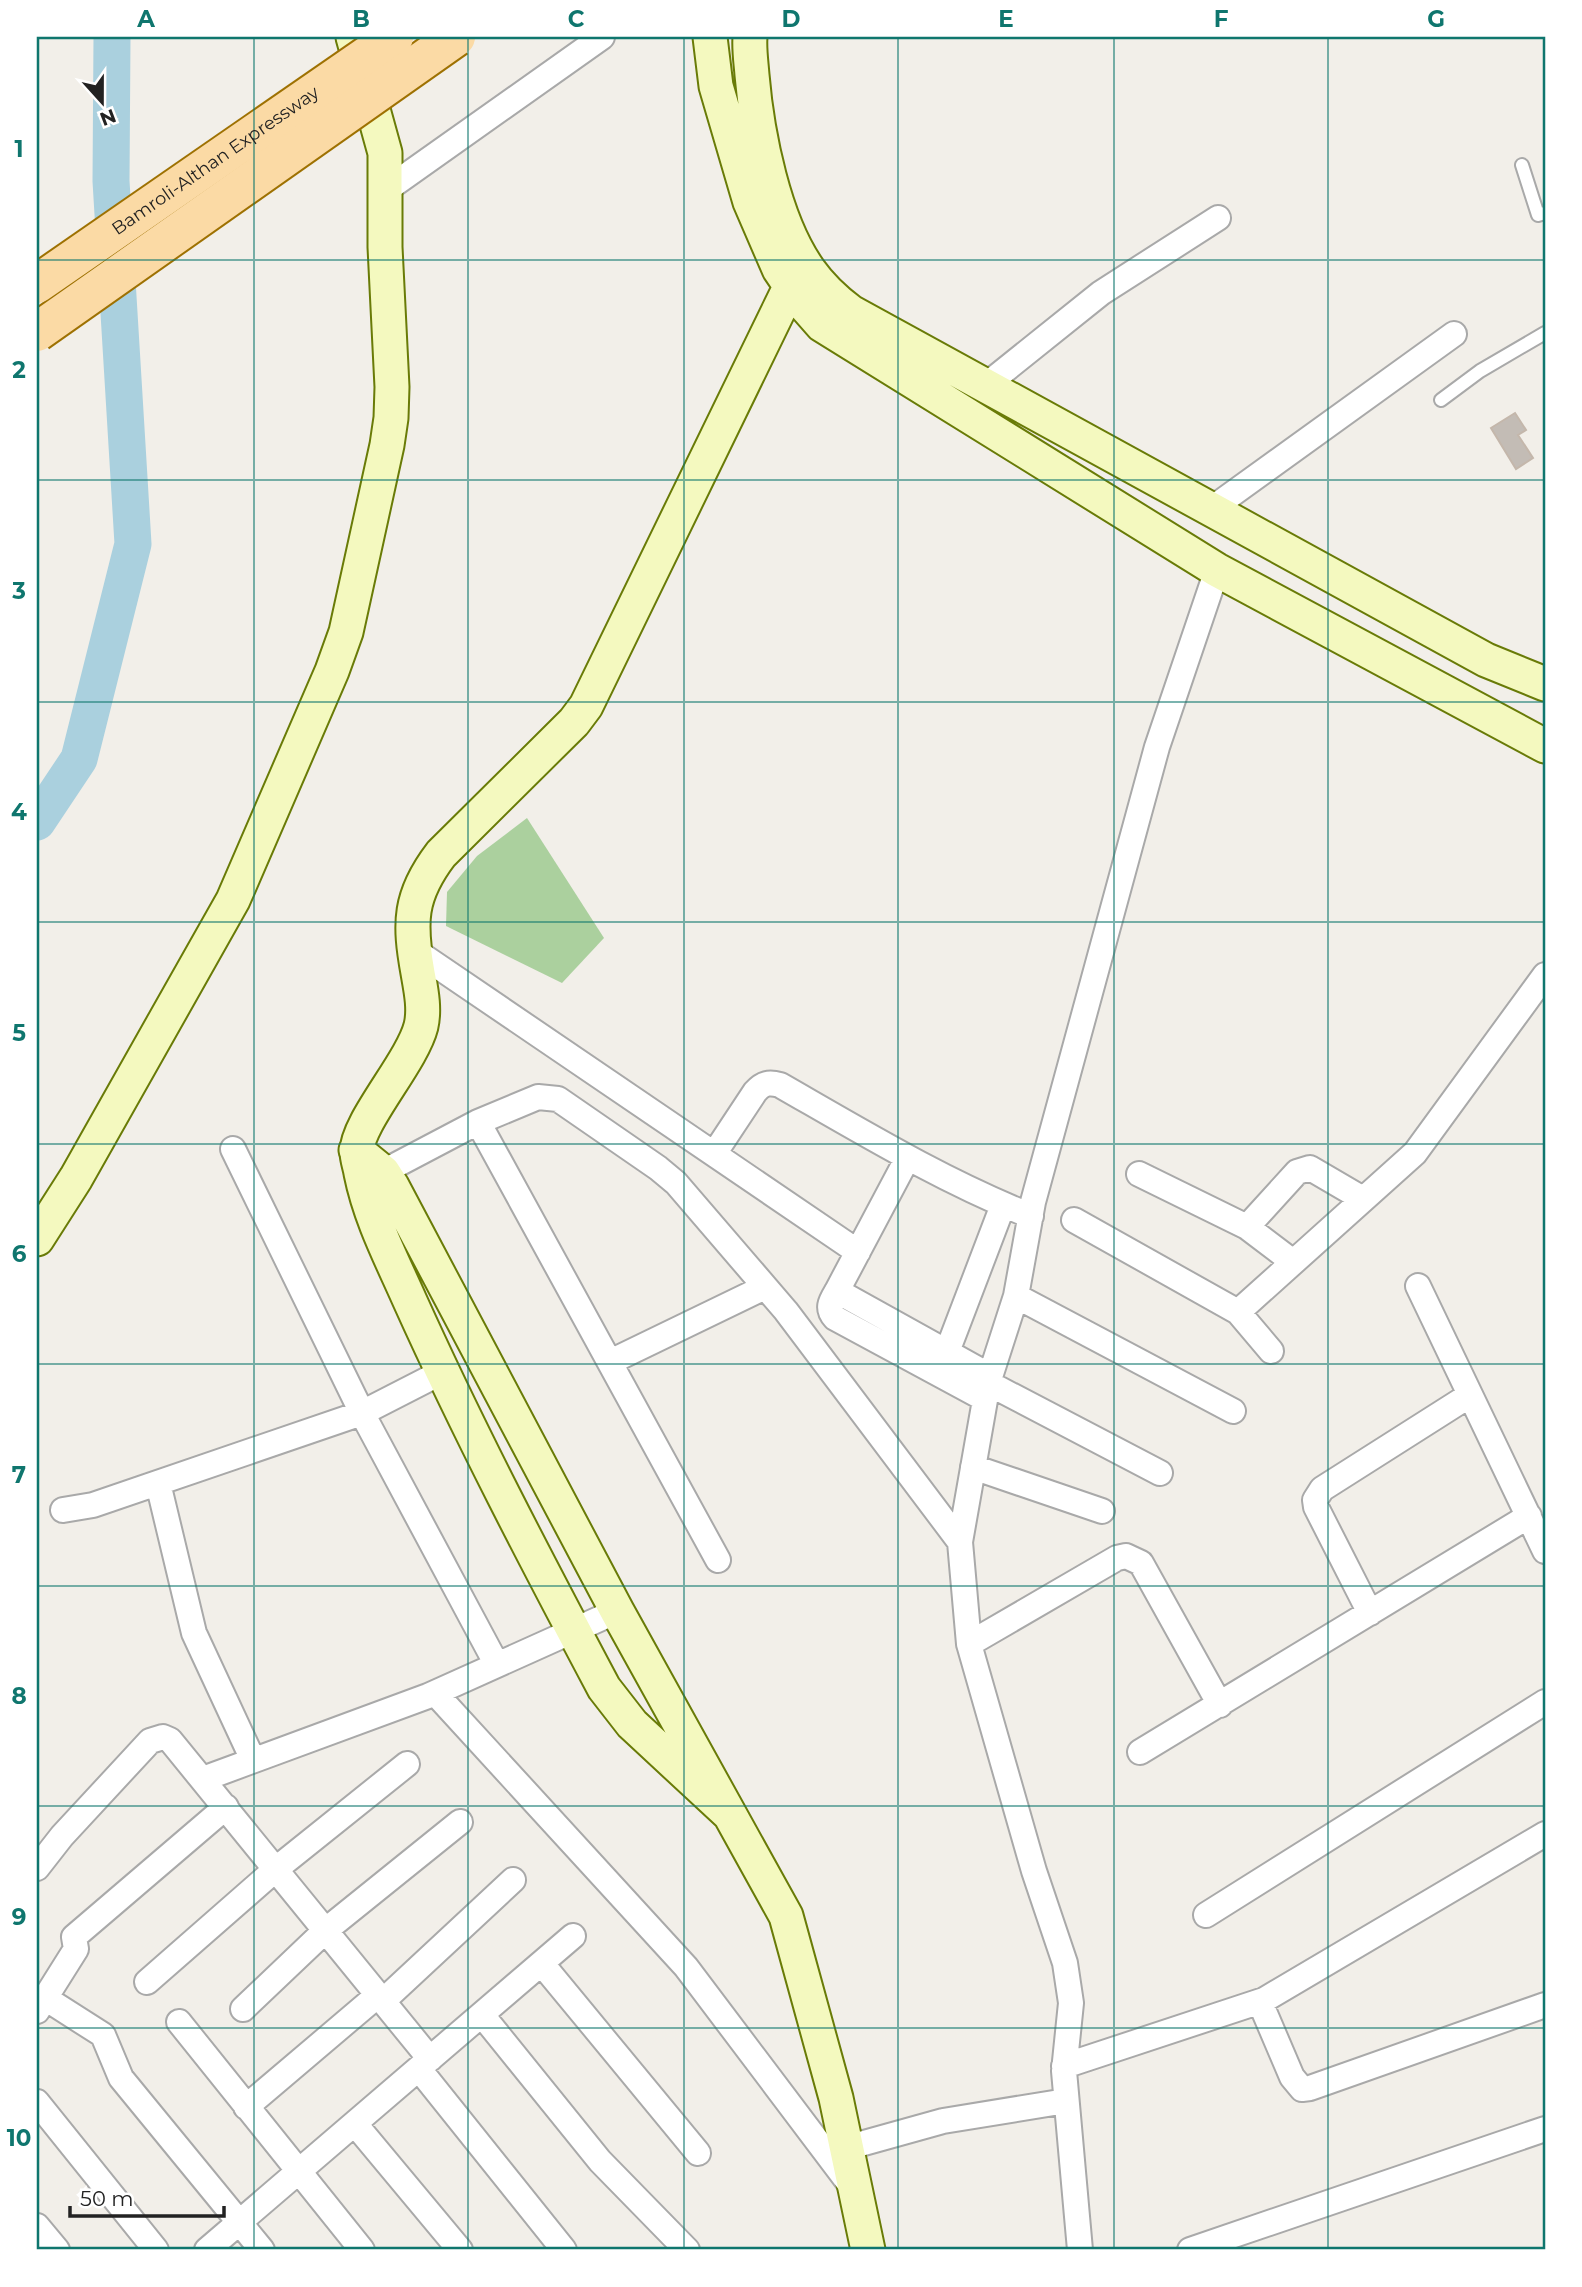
<svg xmlns="http://www.w3.org/2000/svg" width="1582" height="2287" font-family="Montserrat,sans-serif">
  <rect width="100%" height="100%" fill="#f2efe9"/>
  <path fill="#abd09e" d="M 527,818 L 604,938 L 562,983 L 446,926 L 447,892 L 477,856 Z"/>
  <g fill="none" stroke-linecap="round" stroke-linejoin="round">
    <path stroke="#aad0de" stroke-width="37" d="M 37,822 L 79,759 L 133,544 L 111,181 L 112,37"/>
  </g>
  <path fill="#c3bcb5" stroke="#c4b7ab" stroke-width="2" d="M 1515,413 L 1526,430 L 1518,435 L 1533,458 L 1516,469 L 1491,428 Z"/>
  <g fill="none" stroke-linecap="round" stroke-linejoin="round">
    <g stroke="#a9a9a9" stroke-width="16">
      <path id="lane" d="M 1522,165 L 1538,215 L 1545,213
        M 1441,400 L 1480,371 L 1545,333"/>
    </g>
    <g stroke="#a9a9a9" stroke-width="28">
      <path id="street" d="M 386,190 L 602,37
        M 985,386 L 1101,293 L 1218,218
        M 1210,510 L 1454,334
        M 414,950 L 858,1252
        M 478,1122 L 718,1560
        M 233,1149 L 362,1413 L 497,1665
        M 714,1154 L 755,1092 C 763,1083 769,1082 780,1085 C 862,1132 943,1181 1031,1216
        M 383,1172 L 478,1122 L 538,1097 L 558,1099 L 658,1168 L 676,1183 L 786,1311 L 960,1542
        M 1139,1174 L 1247,1227 L 1293,1262
        M 1074,1220 L 1238,1312 L 1271,1351
        M 1247,1227 L 1297,1172 L 1310,1168 L 1363,1199
        M 1418,1286 L 1545,1551
        M 837,1291 L 907,1159
        M 1016,1296 L 1233,1411
        M 1238,1312 L 1415,1153 L 1545,975
        M 610,1362 L 765,1287
        M 942,1365 L 1003,1205
        M 988,1383 L 1160,1473
        M 985,1399 L 835,1318 C 826,1308 831,1301 837,1291 L 990,1376
        M 973,1467 L 1102,1511
        M 158,1483 L 194,1633 L 253,1760
        M 63,1510 L 93,1505 L 362,1413 L 442,1372
        M 1370,1613 L 1316,1507 L 1315,1500 L 1322,1489 L 1470,1395
        M 969,1644 L 1117,1558 L 1126,1556 L 1141,1563 L 1220,1705
        M 435,1693 L 686,1967 L 852,2187
        M 1140,1752 L 1529,1516
        M 203,1779 L 428,1696 L 617,1611
        M 37,1868 L 62,1836 L 150,1741 L 163,1737 L 170,1740 L 430,2059
        M 1206,1915 L 1545,1702
        M 542,1964 L 698,2153
        M 147,1982 L 276,1869 L 407,1764
        M 45,1998 L 103,2035 L 121,2078 L 262,2250
        M 383,2001 L 513,1880
        M 1260,2002 L 1292,2077 L 1302,2089 L 1310,2088 L 1545,2005
        M 243,2009 L 326,1930 L 460,1822
        M 37,2011 L 76,1949 L 74,1937 L 226,1807
        M 482,2015 L 600,2161 L 687,2250
        M 179,2022 L 362,2250
        M 1064,2066 L 1264,2000 L 1545,1834
        M 419,2069 L 564,2250
        M 37,2102 L 156,2250
        M 246,2107 L 378,1995
        M 355,2124 L 460,2250
        M 846,2148 L 943,2121 L 1066,2101
        M 37,2226 L 57,2250
        M 207,2250 L 573,1936
        M 1080,2250 L 1064,2071 L 1071,2003 L 1065,1963 L 1034,1871 L 969,1644 L 960,1542 L 988,1383 L 1016,1296 L 1033,1202 L 1157,747 L 1217,570
        M 1190,2250 L 1545,2129"/>
    </g>
    <g stroke="#697b07" stroke-width="37">
      <path id="secondary" d="M 710,37 L 716,86 L 750,202 L 779,269 L 800,300 L 822,325 L 1217,570 L 1545,746
        M 750,37 C 749,49 751,62 752,75 C 757,134 774,221 809,270 C 821,287 835,300 851,312 L 1486,660 L 1545,684
        M 356,1150 L 383,1172 L 392,1186 L 617,1611 L 786,1916 L 836,2098 L 868,2250
        M 37,1239 L 76,1178 L 233,900 L 332,671 L 346,632 L 387,445 L 391,418 L 392,387 L 385,247 L 385,153 L 353,37
        M 729,1814 L 632,1724 L 604,1688 C 536,1560 469,1432 410,1301 C 391,1258 370,1218 361,1173 C 360,1166 357,1159 357,1152 C 356,1123 412,1062 421,1026 C 425,1009 421,990 418,973 C 409,923 409,896 441,854 L 574,722 L 586,706 L 790,287"/>
    </g>
    <use href="#lane" stroke="#fff" stroke-width="12"/>
    <use href="#street" stroke="#fff" stroke-width="24"/>
    <use href="#secondary" stroke="#f4f9bf" stroke-width="33"/>
    <g stroke="#9e7102" stroke-width="42" stroke-linecap="butt">
      <g id="primary-bridge">
        <path id="s1" d="M 37,284 L 394,37"/>
        <path d="M 37,332 L 456,37"/>
      </g>
    </g>
    <use href="#primary-bridge" stroke="#fbdaa5" stroke-width="38"/>
  </g>
  <path fill="none" stroke="#0f766e" stroke-width="2" stroke-opacity="0.55" d="M 254,37 L 254,2250M 468,37 L 468,2250M 684,37 L 684,2250M 898,37 L 898,2250M 1114,37 L 1114,2250M 1328,37 L 1328,2250M 37,260 L 1545,260M 37,480 L 1545,480M 37,702 L 1545,702M 37,922 L 1545,922M 37,1144 L 1545,1144M 37,1364 L 1545,1364M 37,1586 L 1545,1586M 37,1806 L 1545,1806M 37,2028 L 1545,2028"/>
  <g text-anchor="middle" stroke-width="5" stroke-linejoin="round" paint-order="stroke">
    <g font-size="18" fill="#222" stroke="#fff">
      <text dy="6" stroke="none"><textPath href="#s1" startOffset="217">Bamroli-Althan Expressway</textPath></text>
    </g>
  </g>
  <rect width="1582" height="2287" fill="none" stroke="#ffffff" stroke-width="77"/>
  <g transform="translate(102 102) rotate(159)" stroke="#ffffff" stroke-width="5" paint-order="stroke">
  <path d="M0-5L12 26L0 18L-12 26Z" fill="#222222"/>
  <text y="-10" font-size="19" font-weight="bold" text-anchor="middle" fill="#222222">N</text>
  </g>
  <path d="M70 2206v10h154v-10" fill="none" stroke="#222222" stroke-width="3.5"/>
  <text x="80" y="2206" font-size="21" fill="#222222" stroke="#ffffff" stroke-width="5" paint-order="stroke">50 m</text>
  <rect x="38" y="38" width="1506" height="2210" fill="none" stroke="#0f766e" stroke-width="2.5"/>
  <g font-size="23" text-anchor="middle" font-weight="bold" fill="#0f766e">
    <text x="146" y="27">A</text>
    <text x="361" y="27">B</text>
    <text x="576" y="27">C</text>
    <text x="791" y="27">D</text>
    <text x="1006" y="27">E</text>
    <text x="1221" y="27">F</text>
    <text x="1436" y="27">G</text>
    <text x="19" y="157">1</text>
    <text x="19" y="378">2</text>
    <text x="19" y="599">3</text>
    <text x="19" y="820">4</text>
    <text x="19" y="1041">5</text>
    <text x="19" y="1262">6</text>
    <text x="19" y="1483">7</text>
    <text x="19" y="1704">8</text>
    <text x="19" y="1925">9</text>
    <text x="19" y="2146">10</text>
  </g>
</svg>
